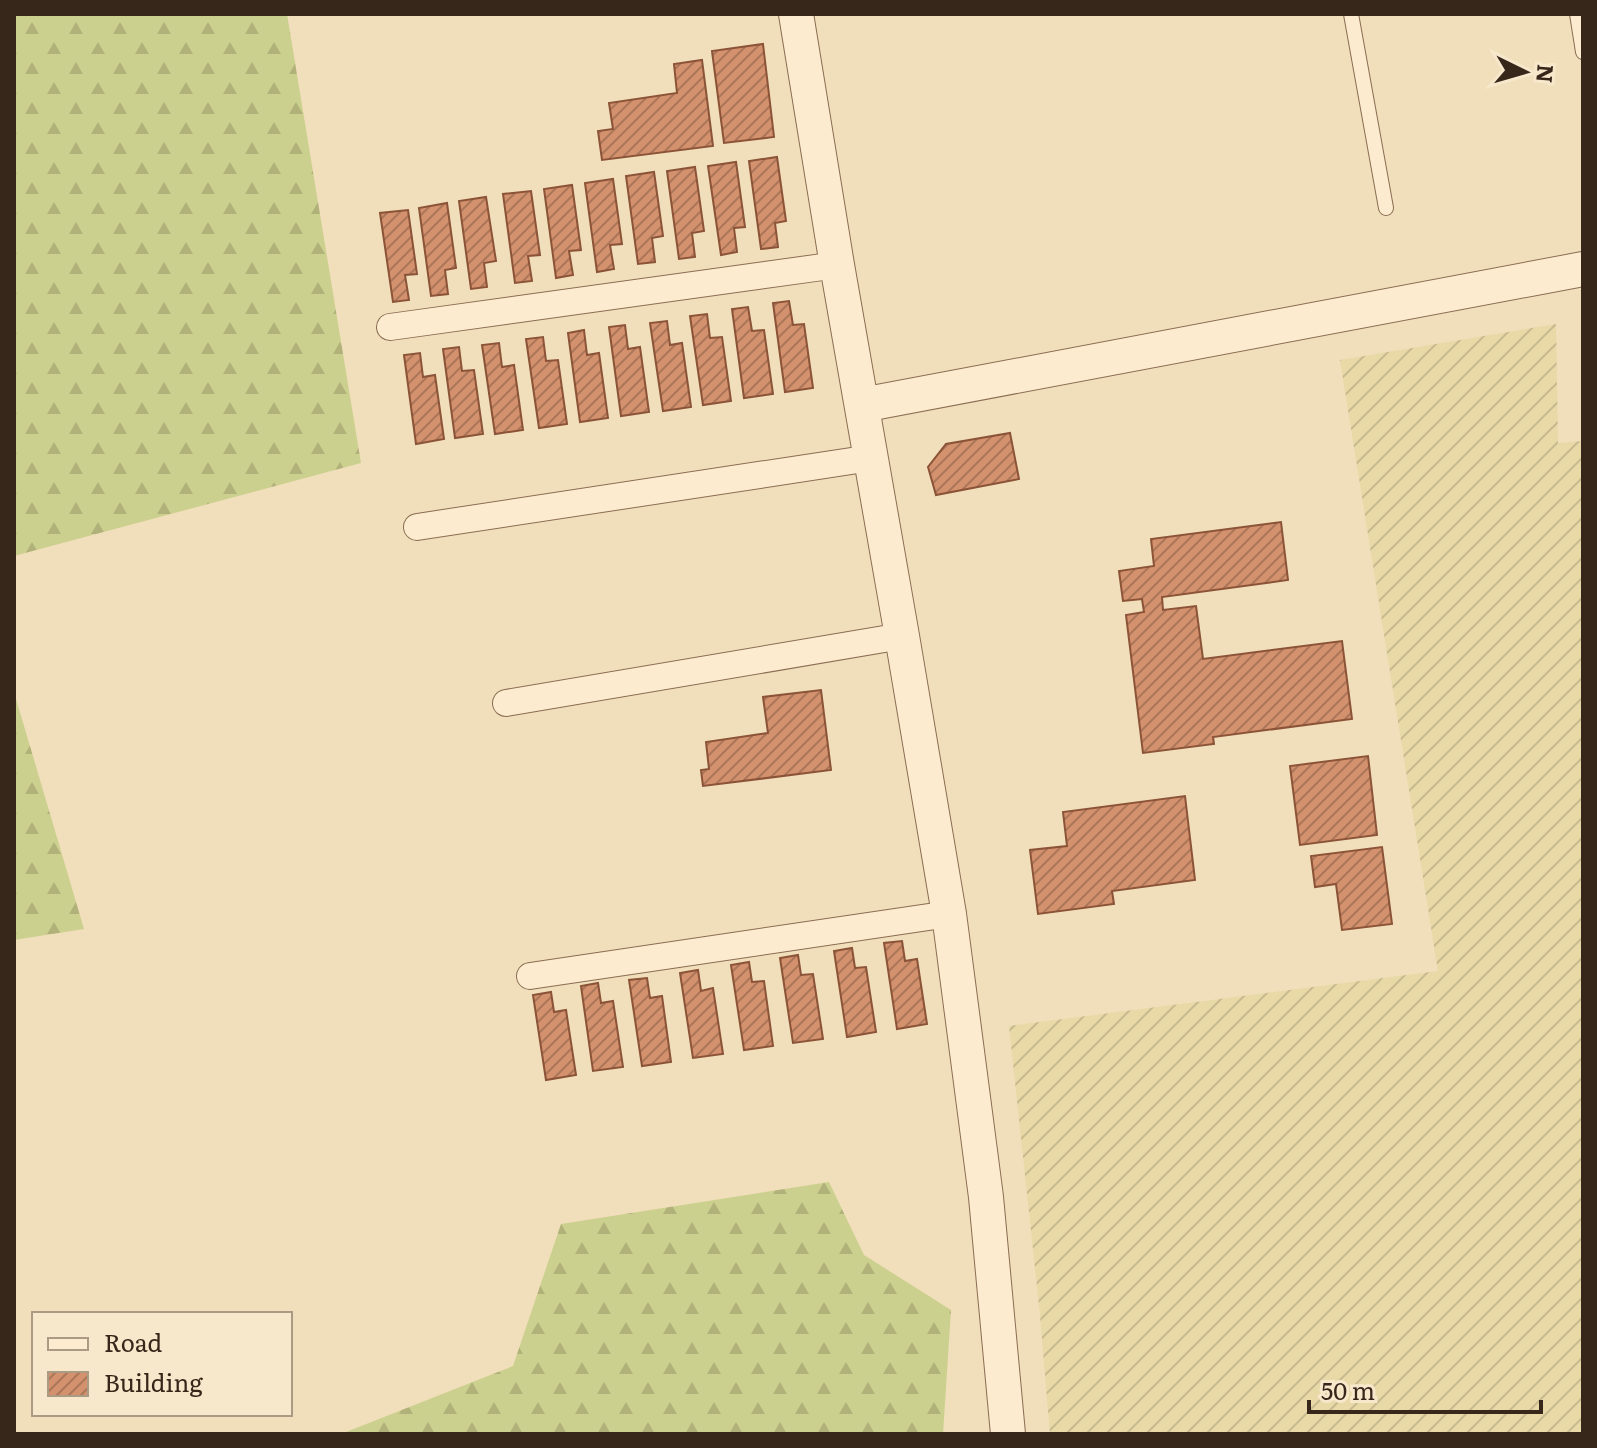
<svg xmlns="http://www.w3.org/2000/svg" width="1597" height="1448" font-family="Literata,serif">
  <defs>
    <pattern id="farmland-furrows" width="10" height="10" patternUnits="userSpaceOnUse" patternTransform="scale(2)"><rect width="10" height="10" fill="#e8d9a7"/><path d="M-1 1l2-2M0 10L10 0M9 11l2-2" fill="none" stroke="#c8ba8f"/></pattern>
    <pattern id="forest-firs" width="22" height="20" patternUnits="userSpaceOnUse" patternTransform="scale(2)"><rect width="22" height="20" fill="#ccd08e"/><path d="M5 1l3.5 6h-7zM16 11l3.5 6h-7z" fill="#b0b27a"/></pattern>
    <pattern id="building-hatch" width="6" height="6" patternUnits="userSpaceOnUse" patternTransform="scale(2)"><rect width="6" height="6" fill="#d3916d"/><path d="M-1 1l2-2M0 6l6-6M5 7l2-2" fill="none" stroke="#ac7659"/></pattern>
  </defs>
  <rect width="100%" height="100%" fill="#f1deba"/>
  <path fill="url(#farmland-furrows)" d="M 1556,324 L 1558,443 L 1583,441 L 1583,1434 L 1050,1434 L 1040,1315 L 1009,1026 L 1438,971 L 1340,360 Z"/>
  <path fill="url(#forest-firs)" d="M 14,14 L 287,14 L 361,463 L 14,556 Z
    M 14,692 L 84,929 L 14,940 Z
    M 829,1182 L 864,1255 L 951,1310 L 943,1434 L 341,1434 L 513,1366 L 561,1224 Z"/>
  <path fill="url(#building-hatch)" stroke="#8b5337" stroke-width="2" d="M 763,44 L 774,137 L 724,143 L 712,51 Z
    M 702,60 L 713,146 L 602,160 L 598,131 L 613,129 L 609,103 L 677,93 L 674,64 Z
    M 777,157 L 786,221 L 775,223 L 778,247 L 761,249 L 749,161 Z
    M 736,162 L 745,227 L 734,228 L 737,252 L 721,255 L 708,166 Z
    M 695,167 L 704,231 L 692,233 L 695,257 L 679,259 L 667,171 Z
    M 654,172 L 663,236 L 652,238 L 655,262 L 638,264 L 626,176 Z
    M 613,179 L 622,244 L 610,245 L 614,269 L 597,272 L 585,183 Z
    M 572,185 L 581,250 L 569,251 L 573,275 L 556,278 L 544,189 Z
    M 531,191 L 540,255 L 528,256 L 532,281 L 515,283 L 503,194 Z
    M 486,197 L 496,261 L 484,263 L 487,287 L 471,289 L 459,201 Z
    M 447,203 L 456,268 L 445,270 L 448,294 L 431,296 L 419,208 Z
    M 408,210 L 417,274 L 405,275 L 409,300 L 393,302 L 380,213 Z
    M 789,301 L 793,325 L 804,324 L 813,388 L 785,392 L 773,303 Z
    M 748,307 L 752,331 L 764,330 L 773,394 L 744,398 L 732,309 Z
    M 707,314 L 710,338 L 722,337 L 731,401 L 703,405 L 690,316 Z
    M 667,321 L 670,345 L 682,343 L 691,407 L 663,411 L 650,323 Z
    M 625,325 L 628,349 L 640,347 L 649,412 L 621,416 L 609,327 Z
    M 584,330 L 587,355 L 599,353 L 608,418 L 580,422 L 568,333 Z
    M 543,337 L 546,361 L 558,360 L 567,424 L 539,428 L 526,339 Z
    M 499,343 L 502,367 L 514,365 L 523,430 L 495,434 L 482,345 Z
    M 459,347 L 462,371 L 474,370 L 483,434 L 455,438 L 443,349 Z
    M 420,353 L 423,377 L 435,375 L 444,439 L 416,444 L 404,355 Z
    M 1010,433 L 1019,479 L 936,495 L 928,467 L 946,444 Z
    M 1281,522 L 1288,580 L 1162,597 L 1163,610 L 1196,606 L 1203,659 L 1342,641 L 1352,719 L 1213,737 L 1214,744 L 1143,753 L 1126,615 L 1144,612 L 1142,599 L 1123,601 L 1119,571 L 1154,566 L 1151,539 Z
    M 821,690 L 831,770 L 703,786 L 701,770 L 709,769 L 706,742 L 768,733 L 763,697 Z
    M 1368,756 L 1377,835 L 1300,845 L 1290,766 Z
    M 1185,796 L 1195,880 L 1112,891 L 1114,904 L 1038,914 L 1030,850 L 1067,846 L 1063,812 Z
    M 1382,847 L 1392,924 L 1342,930 L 1336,884 L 1315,887 L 1311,856 Z
    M 902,941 L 905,961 L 917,959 L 927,1024 L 897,1029 L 884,943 Z
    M 852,948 L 855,968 L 866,967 L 876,1032 L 847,1037 L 834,951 Z
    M 798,955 L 801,975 L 813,974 L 823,1039 L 793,1043 L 780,958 Z
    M 749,962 L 752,982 L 764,981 L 773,1046 L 744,1050 L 731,965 Z
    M 698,970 L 701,991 L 713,988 L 723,1054 L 693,1058 L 680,973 Z
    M 647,978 L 650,998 L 662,996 L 671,1062 L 642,1066 L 629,980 Z
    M 598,983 L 601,1003 L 613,1001 L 623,1067 L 593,1071 L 581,986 Z
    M 551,992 L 554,1012 L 566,1010 L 576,1075 L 546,1080 L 533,995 Z"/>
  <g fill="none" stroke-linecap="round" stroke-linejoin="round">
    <g stroke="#8a6d53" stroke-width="16">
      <path id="service" d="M 1351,14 L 1386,208
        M 1577,14 L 1583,52"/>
    </g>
    <g stroke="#8a6d53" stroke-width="28">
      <path id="minor" d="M 390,327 L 837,265
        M 417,527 L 871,458
        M 506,703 L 902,636
        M 530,976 L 949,914"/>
    </g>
    <g stroke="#8a6d53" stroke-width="36">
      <path id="tertiary" d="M 796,14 L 837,265 L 902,636 L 949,914 L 986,1197 L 1008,1434
        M 862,405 L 1583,269"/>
    </g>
    <use href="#service" stroke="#fcebce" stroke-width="14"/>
    <use href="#minor" stroke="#fcebce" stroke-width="26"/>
    <use href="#tertiary" stroke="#fcebce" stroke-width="34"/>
  </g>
  <rect width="1597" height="1448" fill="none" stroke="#37261a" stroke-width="32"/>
  <rect x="32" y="1312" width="260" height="104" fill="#f8e8cb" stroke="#ab9a84" stroke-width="2"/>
  <rect x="48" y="1338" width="40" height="12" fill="#fcebce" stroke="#ab9a84" stroke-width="2"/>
  <text x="104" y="1352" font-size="24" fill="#37261a">Road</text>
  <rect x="48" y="1372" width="40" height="24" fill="url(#building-hatch)" stroke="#ab9a84" stroke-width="2"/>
  <text x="104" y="1392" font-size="24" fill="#37261a">Building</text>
  <g transform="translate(1525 72) rotate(95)" stroke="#f8e8cb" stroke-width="6" paint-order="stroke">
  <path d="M0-6L14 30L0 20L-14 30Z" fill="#37261a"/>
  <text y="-12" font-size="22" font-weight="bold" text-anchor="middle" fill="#37261a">N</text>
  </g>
  <path d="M1309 1400v12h232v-12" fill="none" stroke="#37261a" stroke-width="4"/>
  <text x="1321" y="1400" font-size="24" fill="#37261a" stroke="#f8e8cb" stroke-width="6" paint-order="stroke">50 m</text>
</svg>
